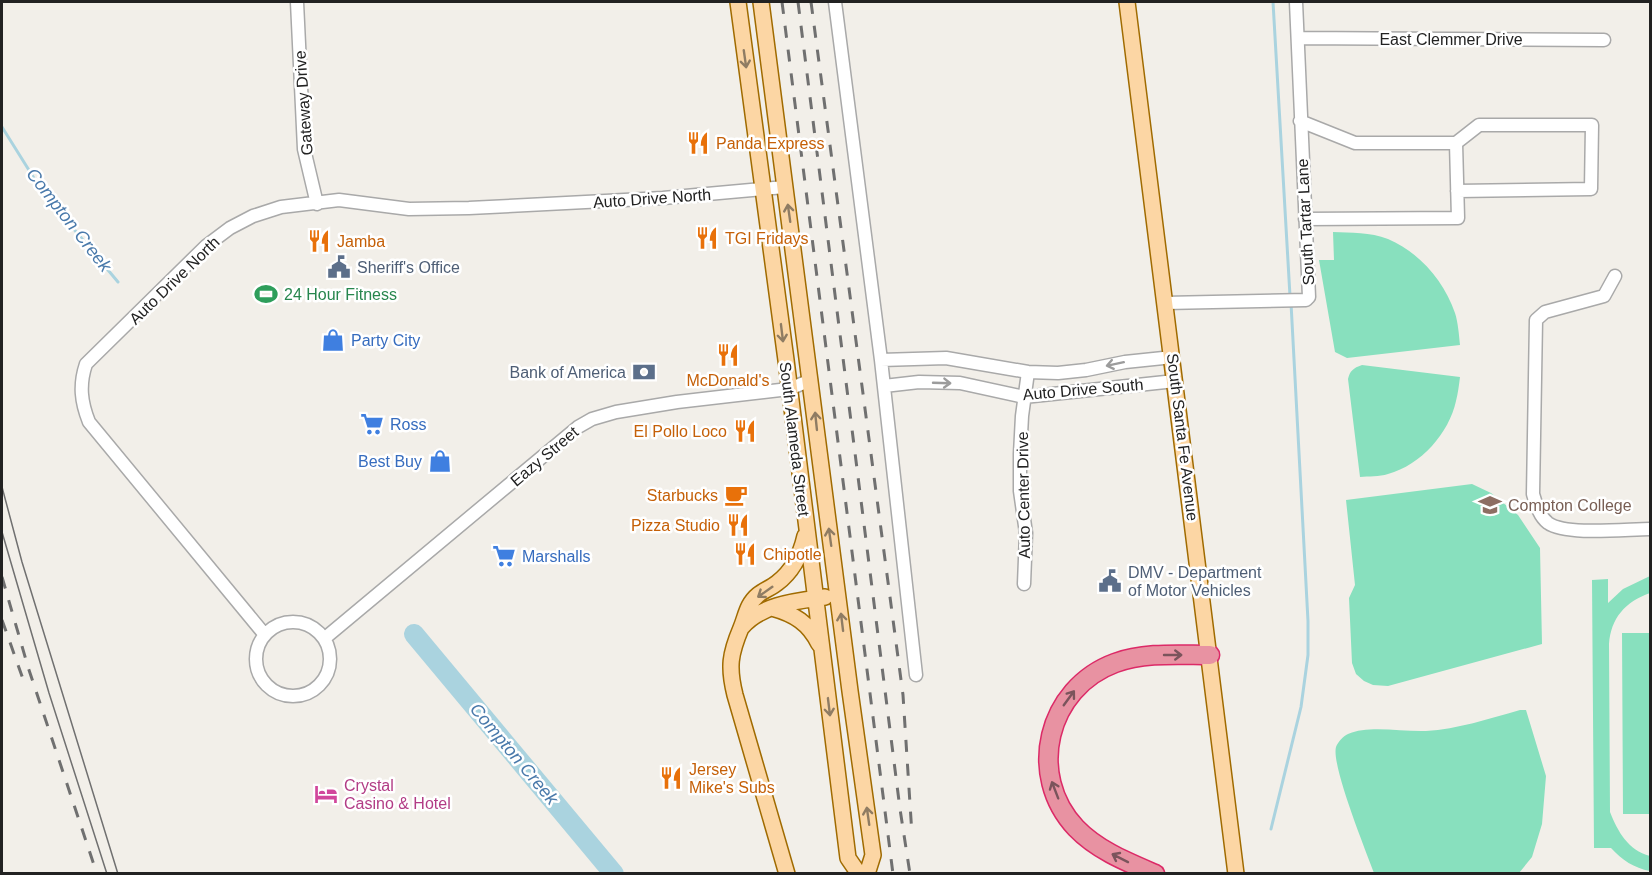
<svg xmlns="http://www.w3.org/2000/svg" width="1652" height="875" font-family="Helvetica,sans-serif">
  <rect width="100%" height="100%" fill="#f2efe9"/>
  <path fill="#88e0be" d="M 1333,232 C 1351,233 1370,232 1388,239 C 1419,252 1444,281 1455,313 C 1458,322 1459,335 1460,345 L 1347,358 L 1335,352 L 1319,260 L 1334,260 Z
    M 1362,365 L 1460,377 C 1459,385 1458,393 1456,401 C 1449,433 1421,465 1388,474 C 1379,477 1369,476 1360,477 L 1348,379 C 1350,371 1353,368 1362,365 Z
    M 1472,484 L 1491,493 L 1518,515 L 1540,548 L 1542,644 L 1388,686 L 1373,685 L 1364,681 L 1356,674 L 1352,663 L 1349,598 L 1355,585 L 1346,500 Z
    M 1650,576 L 1650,593 C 1625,602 1611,618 1609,644 L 1610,812 C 1618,832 1628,850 1650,856 L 1650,871 C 1634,868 1622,860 1611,848 L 1594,848 L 1592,580 L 1608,579 L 1608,603 L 1623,589 Z
    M 1622,633 L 1650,633 L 1650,814 L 1623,814 Z
    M 1520,710 L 1526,710 L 1546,776 L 1542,824 L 1532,857 L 1519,873 L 1374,873 C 1366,851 1331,765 1336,747 C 1338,742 1343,736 1348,734 C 1369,725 1402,732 1426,731 C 1458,729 1488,719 1520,710 Z"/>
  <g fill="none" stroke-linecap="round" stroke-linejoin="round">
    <path stroke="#aad3df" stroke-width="3" d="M 1273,2 L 1290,296
      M 2,127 L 42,191 L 118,282
      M 1271,829 L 1301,707 L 1308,655 L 1308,621 L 1291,303"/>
    <path stroke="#aad3df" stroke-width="20" d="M 414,634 L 614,874"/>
    <g stroke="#a9a9a9" stroke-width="15">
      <path id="minor" d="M 297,2 L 304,149 L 317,204
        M 835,2 L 881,360 L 916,675
        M 1298,38 L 1604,40
        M 1300,121 L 1355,143 L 1456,143 L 1458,218 L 1305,219
        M 1456,143 L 1479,125 L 1592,125 L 1591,189 L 1457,191
        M 1615,276 L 1604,296 L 1545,312 L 1536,320 L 1533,494 C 1536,504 1539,516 1548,523 C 1566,536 1627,529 1650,529
        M 1165,303 L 1306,300 L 1309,297 L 1296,2
        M 881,360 L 946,358 L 1028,372 L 1058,373 L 1086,370 L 1125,362 L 1173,357
        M 884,386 L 919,382 L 960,383 L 1024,397 L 1175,381
        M 1024,584 L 1026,533 L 1020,491 L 1020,454 L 1022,416 L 1028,372
        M256 659a37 37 0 1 1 74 0a37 37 0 1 1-74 0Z
        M 265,635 L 89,422 C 81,402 79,385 86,364 L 206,246 L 230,228 L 253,216 L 281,207 L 339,200 L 409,209 L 469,208 L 663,198 L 785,187
        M 325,638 L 578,427 L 592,419 L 616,412 L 677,402 L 789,389 L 811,380"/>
    </g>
    <g stroke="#a06b00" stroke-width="18">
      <path id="major" d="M 738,2 L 786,360 L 848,858 L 859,874
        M 761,2 L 850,691 L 873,855 L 867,874
        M 1127,2 L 1236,874
        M 772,608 C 794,614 809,623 819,644
        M 742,627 C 762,604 797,601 825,597
        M 787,874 L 735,695 C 728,667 730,654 741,628 C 746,616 747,604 758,595 C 764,590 771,588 777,583 C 793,571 801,554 805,536"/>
    </g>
    <g stroke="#dc2a67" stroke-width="21">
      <path id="highway" d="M 1155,874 C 1127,862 1097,850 1076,828 C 1026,775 1047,688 1115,663 C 1145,652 1179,655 1210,655"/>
    </g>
    <use href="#minor" stroke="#fff" stroke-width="12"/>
    <use href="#major" stroke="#fcd6a4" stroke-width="15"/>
    <use href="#highway" stroke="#e892a2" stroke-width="18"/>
    <path stroke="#707070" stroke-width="1.5" d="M 2,487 L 22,562 L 118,874
      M 2,532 L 49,693 L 107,874"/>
    <path stroke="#707070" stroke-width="3" stroke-dasharray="12 12" stroke-linecap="butt" d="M 782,2 L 893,874
      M 798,2 L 900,809 L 910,874
      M 811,2 L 903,695 L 912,835
      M 2,577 L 28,667 L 97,874
      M 2,620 L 23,679"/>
  </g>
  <defs><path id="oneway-shaft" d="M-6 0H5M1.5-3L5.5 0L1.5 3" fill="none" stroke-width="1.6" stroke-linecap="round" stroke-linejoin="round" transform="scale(1.5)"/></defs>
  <g stroke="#8f7c63">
    <use href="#oneway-shaft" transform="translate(745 59) rotate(82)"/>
    <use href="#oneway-shaft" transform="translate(789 213) rotate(-98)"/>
    <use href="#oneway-shaft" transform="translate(782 333) rotate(83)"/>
    <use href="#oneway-shaft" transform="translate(816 421) rotate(-96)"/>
    <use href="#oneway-shaft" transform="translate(830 537) rotate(-98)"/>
    <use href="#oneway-shaft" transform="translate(765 592) rotate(145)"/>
    <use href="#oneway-shaft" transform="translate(842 622) rotate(-97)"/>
    <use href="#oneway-shaft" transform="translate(829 707) rotate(83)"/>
    <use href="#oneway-shaft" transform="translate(868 816) rotate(-98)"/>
  </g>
  <g stroke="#9c9c9c">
    <use href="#oneway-shaft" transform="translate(1115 364) rotate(168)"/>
    <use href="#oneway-shaft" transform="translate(942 383) rotate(2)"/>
  </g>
  <g stroke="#7b545c">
    <use href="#oneway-shaft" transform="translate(1173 655)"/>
    <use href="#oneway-shaft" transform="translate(1069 698) rotate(-54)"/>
    <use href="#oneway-shaft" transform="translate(1055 790) rotate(-111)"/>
    <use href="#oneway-shaft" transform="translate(1120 858) rotate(-153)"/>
  </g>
  <defs>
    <g id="restaurant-bare" transform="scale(1.8)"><path d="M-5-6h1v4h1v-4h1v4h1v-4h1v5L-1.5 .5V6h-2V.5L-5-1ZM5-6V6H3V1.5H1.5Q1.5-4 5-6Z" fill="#e8710a" stroke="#fff" stroke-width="2.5" paint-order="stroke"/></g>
    <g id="civic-bare" transform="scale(1.8)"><path d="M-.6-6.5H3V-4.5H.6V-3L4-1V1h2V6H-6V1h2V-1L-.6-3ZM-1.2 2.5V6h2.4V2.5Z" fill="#5c6f8a" stroke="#fff" stroke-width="2.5" paint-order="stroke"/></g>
    <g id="stadium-bare" transform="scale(1.8)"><path d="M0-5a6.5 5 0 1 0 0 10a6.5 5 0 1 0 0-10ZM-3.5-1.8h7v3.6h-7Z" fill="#2e9e5b" stroke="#fff" stroke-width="2.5" paint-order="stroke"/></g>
    <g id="shop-bare" transform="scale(1.8)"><path d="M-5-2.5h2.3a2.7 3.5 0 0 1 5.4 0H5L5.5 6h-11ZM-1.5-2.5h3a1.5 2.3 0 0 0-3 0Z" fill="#3f7fe0" stroke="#fff" stroke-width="2.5" paint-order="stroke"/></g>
    <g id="bank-bare" transform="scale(1.8)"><path d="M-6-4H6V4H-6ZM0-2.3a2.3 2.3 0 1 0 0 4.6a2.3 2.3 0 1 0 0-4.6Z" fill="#5c6f8a" stroke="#fff" stroke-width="2.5" paint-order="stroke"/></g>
    <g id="supermarket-bare" transform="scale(1.8)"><path d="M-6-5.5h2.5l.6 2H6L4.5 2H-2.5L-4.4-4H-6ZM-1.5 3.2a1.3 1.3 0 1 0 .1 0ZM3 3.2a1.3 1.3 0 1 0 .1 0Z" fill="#3f7fe0" stroke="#fff" stroke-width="2.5" paint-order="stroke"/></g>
    <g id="cafe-bare" transform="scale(1.8)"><path d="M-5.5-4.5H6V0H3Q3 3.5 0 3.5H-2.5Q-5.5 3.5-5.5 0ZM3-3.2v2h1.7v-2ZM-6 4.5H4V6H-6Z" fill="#e8710a" stroke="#fff" stroke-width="2.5" paint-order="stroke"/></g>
    <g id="university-bare" transform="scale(1.8)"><path d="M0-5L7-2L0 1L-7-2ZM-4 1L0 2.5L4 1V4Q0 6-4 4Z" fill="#8d6e63" stroke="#fff" stroke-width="2.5" paint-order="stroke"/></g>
    <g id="hotel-bare" transform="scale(1.8)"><path d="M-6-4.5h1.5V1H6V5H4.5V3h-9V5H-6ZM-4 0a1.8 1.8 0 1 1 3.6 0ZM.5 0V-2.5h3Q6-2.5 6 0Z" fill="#d1479c" stroke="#fff" stroke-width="2.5" paint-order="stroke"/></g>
  </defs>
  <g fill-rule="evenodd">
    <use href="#restaurant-bare" x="698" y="143"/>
    <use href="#restaurant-bare" x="707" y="238"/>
    <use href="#restaurant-bare" x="319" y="241"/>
    <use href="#civic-bare" x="339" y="267"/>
    <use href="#stadium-bare" x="266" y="294"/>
    <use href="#shop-bare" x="333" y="340"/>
    <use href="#restaurant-bare" x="728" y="355"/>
    <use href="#bank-bare" x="644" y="372"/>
    <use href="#supermarket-bare" x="372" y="424"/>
    <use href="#restaurant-bare" x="745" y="431"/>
    <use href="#shop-bare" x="440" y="461"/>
    <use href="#cafe-bare" x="736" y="495"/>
    <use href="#university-bare" x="1490" y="505"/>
    <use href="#restaurant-bare" x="738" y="525"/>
    <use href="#restaurant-bare" x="745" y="554"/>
    <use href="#supermarket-bare" x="504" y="556"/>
    <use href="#civic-bare" x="1110" y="581"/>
    <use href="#restaurant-bare" x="671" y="778"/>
    <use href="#hotel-bare" x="326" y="794"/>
  </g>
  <g text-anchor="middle" stroke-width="5" stroke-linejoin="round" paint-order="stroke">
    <g font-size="16" fill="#222" stroke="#fff">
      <text x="1451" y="45">East Clemmer Drive</text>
      <text transform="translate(303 103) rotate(-94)" y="6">Gateway Drive</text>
      <text transform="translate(652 198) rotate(-4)" y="6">Auto Drive North</text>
      <text transform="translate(1305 222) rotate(-93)" y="6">South Tartar Lane</text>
      <text transform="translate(174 280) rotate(-44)" y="6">Auto Drive North</text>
      <text transform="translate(1083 389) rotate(-5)" y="6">Auto Drive South</text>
      <text transform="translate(1183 437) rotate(83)" y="6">South Santa Fe Avenue</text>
      <text transform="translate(795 439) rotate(83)" y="6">South Alameda Street</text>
      <text transform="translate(544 456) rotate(-40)" y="6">Eazy Street</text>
      <text transform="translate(1023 495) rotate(-91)" y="6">Auto Center Drive</text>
    </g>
    <g font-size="16" fill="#c56008" stroke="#fff" text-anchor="start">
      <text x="716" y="149">Panda Express</text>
      <text x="725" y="244">TGI Fridays</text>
      <text x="337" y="247">Jamba</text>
      <text x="728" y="386" text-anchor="middle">McDonald's</text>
      <text x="727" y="437" text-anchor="end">El Pollo Loco</text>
      <text x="718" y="501" text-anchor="end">Starbucks</text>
      <text x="720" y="531" text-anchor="end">Pizza Studio</text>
      <text x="763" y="560">Chipotle</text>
      <text x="689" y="775">Jersey<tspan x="689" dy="18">Mike's Subs</tspan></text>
    </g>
    <g font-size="16" fill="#4e5e75" stroke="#fff" text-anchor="start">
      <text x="357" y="273">Sheriff's Office</text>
      <text x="626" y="378" text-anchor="end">Bank of America</text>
      <text x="1128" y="578">DMV - Department<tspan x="1128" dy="18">of Motor Vehicles</tspan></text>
    </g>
    <g font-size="16" fill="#27864d" stroke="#fff" text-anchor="start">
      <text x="284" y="300">24 Hour Fitness</text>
    </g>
    <g font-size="16" fill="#366cbe" stroke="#fff" text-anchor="start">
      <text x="351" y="346">Party City</text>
      <text x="390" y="430">Ross</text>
      <text x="422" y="467" text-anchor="end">Best Buy</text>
      <text x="522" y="562">Marshalls</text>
    </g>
    <g font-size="16" fill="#785e54" stroke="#fff" text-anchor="start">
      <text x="1508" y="511">Compton College</text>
    </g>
    <g font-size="16" fill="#b23c85" stroke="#fff" text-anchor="start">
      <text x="344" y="791">Crystal<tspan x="344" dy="18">Casino &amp; Hotel</tspan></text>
    </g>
    <g font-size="18" font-style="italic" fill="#4a7aab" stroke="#fff">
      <text transform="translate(69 220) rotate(52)" y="6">Compton Creek</text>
      <text transform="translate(514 754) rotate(50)" y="6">Compton Creek</text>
    </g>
  </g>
  <rect width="1652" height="875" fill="none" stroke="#222222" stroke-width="6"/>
</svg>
